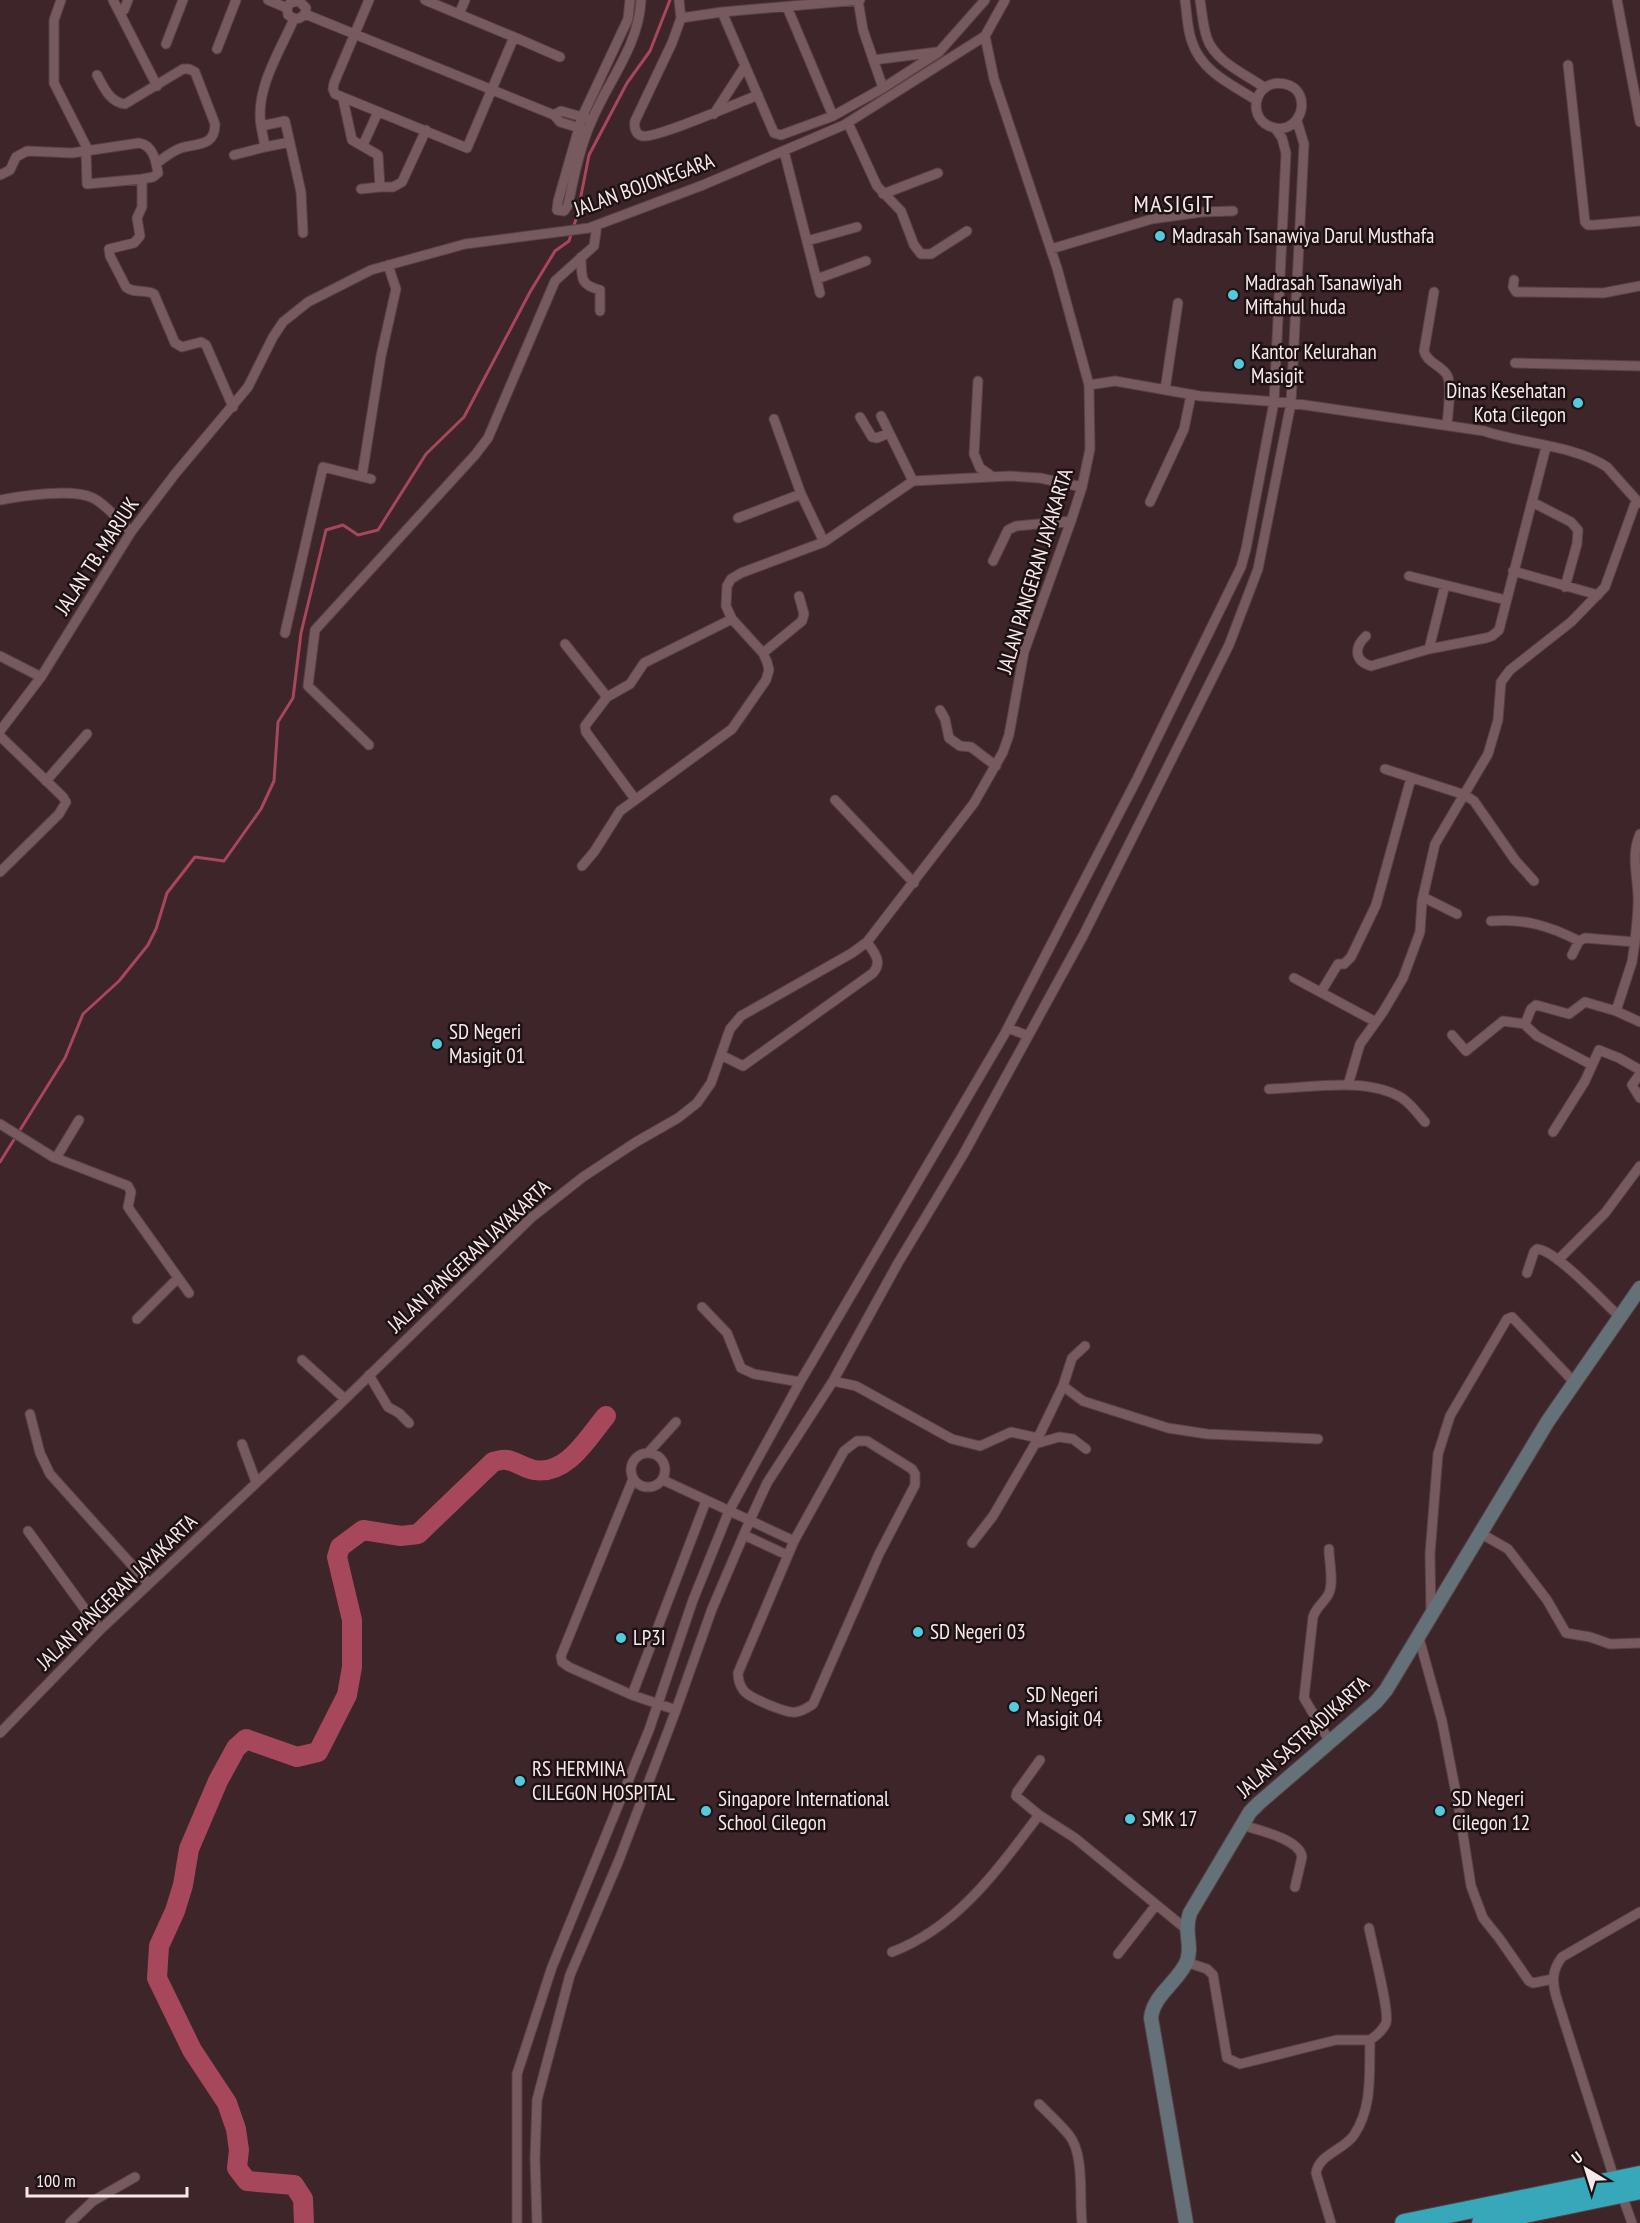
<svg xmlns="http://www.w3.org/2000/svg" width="1640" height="2223" font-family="'PT Sans Narrow',sans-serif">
  <rect width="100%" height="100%" fill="#3d2529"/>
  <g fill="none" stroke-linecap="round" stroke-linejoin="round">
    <path stroke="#a7475c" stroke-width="3" d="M 0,1162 L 65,1058 L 83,1014 L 119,981 L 148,945 L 156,929 L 167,893 L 195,857 L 224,861 L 261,809 L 274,781 L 278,722 L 293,698 L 301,633 L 326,530 L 343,525 L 358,535 L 378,530 L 426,454 L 464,417 L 530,292 L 555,251 L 569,241 L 577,216 L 589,155 L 627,83 L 650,51 L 670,0"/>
    <path stroke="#a7475c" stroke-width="20" d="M 304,2223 L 303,2199 L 294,2185 L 247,2181 L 237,2168 L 239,2150 L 236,2129 L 227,2103 L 192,2050 L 157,1978 L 159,1946 L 175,1911 L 183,1885 L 189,1849 L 218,1781 L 236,1748 L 246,1739 L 297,1757 L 318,1752 L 347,1695 L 352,1667 L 352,1620 L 337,1557 L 340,1547 L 363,1530 L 401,1536 L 418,1534 L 493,1462 C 497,1461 503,1459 507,1460 C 515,1461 524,1468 534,1470 C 567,1476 588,1437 606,1416"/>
    <g stroke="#564245" stroke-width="11">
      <path id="street" d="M 61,0 L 54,20 L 54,83 L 88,150
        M 113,0 L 157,86
        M 268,0 L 287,8 L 288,15 C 295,20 299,20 305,14 L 306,8 L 299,1 L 290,3 L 287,8
        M 369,0 L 334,83 L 333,89 L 335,94 L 467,148 L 514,37 L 425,0
        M 630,0 L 628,19 L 582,117 L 558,201 L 557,210 L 564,211 L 568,205 C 574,177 580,146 592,120 C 609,80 639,45 641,0
        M 679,0 L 681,18 L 672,43 L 635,121 C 634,127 635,134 642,136 C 655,139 740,102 758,95
        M 858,0 L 863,30 L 883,88
        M 1185,0 C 1187,13 1187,29 1192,42 C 1202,72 1231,84 1256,100
        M 1200,0 C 1202,12 1203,27 1207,38 C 1215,62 1246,74 1265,88
        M 1617,0 L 1640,122
        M 787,7 L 833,116 L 883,88 L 939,52 L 985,0
        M 124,10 L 128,0
        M 722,12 L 774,133 L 781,135 L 833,116
        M 305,14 L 554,115 L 560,122 L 583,129
        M 459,14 L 465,0
        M 681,18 L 722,12 L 860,0
        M 294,19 C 279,53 255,89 261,126 L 285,121 L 301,192 L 303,233
        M 514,37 L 560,57
        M 166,44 L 183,0
        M 217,49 L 236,0
        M 873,60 L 937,52
        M 1568,65 L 1585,222 L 1588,225 L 1594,225 L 1640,221
        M 97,75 C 103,86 110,103 125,104 L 183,69 L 189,69 L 195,72 L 215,124 C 215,147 197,143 181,148 C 172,151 164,158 157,163
        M 343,99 L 352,140 L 378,155 L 380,187 L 393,187 L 402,182 L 426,130
        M 714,114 L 745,66
        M 554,115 L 561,111 L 586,118
        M 848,123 L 877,186 L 901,211 L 914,245 L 921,254 L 931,254 L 967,231
        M 261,126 L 265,147 L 290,142
        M 363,145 L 378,112
        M 86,151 L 87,184 L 142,179
        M 784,151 L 820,293
        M 234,155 L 265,147
        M 0,175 L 10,170 L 16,157 L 27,151 L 72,153 L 139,143 C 153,145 156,161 158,173 L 153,177 L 142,179 L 142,207 L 137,218 L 140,236 L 134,243 L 109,249 L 110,256 L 126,287 C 134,294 145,289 154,294 L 175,343 L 182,347 L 201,342 L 206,345 L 233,407
        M 361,189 L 380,187
        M 883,194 L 938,173
        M 807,241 L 857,227
        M 1051,249 L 1152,219 L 1202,212 L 1233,211
        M 581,257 C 582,277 579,285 600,290 L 600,311
        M 817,279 L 866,261
        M 1514,280 L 1513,287 L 1516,292 L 1603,293 L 1640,286
        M 1434,292 L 1424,351 C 1427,363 1441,365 1447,375 C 1452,384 1448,413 1447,425
        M 1515,363 L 1640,366
        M 978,381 L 974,454 L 980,468 L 993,477
        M 1089,385 L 1115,381 L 1200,396 L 1291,403 L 1484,431 C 1523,444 1574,445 1607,467 L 1639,503
        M 1165,390 L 1178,303
        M 881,416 L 913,481
        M 860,417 L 872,437 L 877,438 L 889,433
        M 774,419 L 801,494 L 824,542
        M 362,476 L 381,356 L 396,289 L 388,265
        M 0,500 C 22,496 73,488 93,498 C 107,505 119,521 131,532
        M 1150,502 L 1184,429 L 1191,395
        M 1532,502 L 1571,522 L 1578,530 L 1577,544 L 1565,587
        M 738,518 L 801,494
        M 993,561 L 1008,530 L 1016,526 L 1071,521
        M 1513,571 L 1598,595
        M 1409,576 L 1506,600
        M 285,633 L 323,467 L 371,479
        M 1366,636 C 1354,647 1354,661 1371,666 L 1429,649 L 1486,638 L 1492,636 L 1499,630 L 1546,447
        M 565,644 L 607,697
        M 1429,649 L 1445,585
        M 763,653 L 802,621 L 804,614 L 799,596
        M 0,656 L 41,677
        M 940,710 L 945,719 L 949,738 L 960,746 L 971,747 L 996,766
        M 0,731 L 41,677 L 131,532 L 175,474 L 248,387 L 273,337 L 283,322 L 308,302 L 371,270 L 465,244 L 589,228 L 703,185 L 844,125 L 985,36 L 1005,0
        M 0,736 L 63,797 L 66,802 L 59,814 L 0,872
        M 369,745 L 308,686 L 315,630 L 475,455 L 488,438 L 555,281 L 594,246 L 597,225
        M 1385,769 L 1465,795 L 1474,801 L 1515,860 L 1534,881
        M 46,781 L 87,734
        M 635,799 L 586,732 L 585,726 L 607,697 L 630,684 L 644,663 L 732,619
        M 835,800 L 914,883
        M 582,866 L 594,852 L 620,811 L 732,729 L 766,680 L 769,670 L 767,662 L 763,653 L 732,619 L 726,606 L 727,586 L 731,579 L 741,573 L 824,542 L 913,481 L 1010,476 L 1040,478 L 1082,487
        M 1423,897 L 1457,914
        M 1491,921 C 1523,918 1550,926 1579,941
        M 1572,955 L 1579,941 L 1585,938 L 1635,942 C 1636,927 1639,910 1638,895 C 1637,873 1631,854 1640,834
        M 1294,978 L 1376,1022
        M 1321,992 L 1338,964 L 1344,964 L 1351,957 L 1376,905 L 1411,778
        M 1616,1011 L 1632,962 L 1635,942
        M 1524,1024 L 1537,1036 L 1592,1065
        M 1008,1028 L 1028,1036
        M 1452,1035 L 1466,1051 L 1503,1021 L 1525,1024 L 1531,1009 L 1536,1005 L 1569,1014 L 1585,1002 L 1616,1011 L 1640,1022
        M 721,1055 L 743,1066 L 873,973 C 883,962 874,952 867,942
        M 1640,1074 L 1632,1085 L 1640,1098
        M 1348,1085 L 1360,1044 L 1383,1012 L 1403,978 L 1420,932 L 1422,901 L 1435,844 L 1488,754 L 1498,720 L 1501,682 L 1510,670 L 1571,622 L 1605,587 L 1636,501
        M 1269,1089 C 1309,1088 1367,1076 1402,1098 C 1411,1104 1418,1114 1425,1122
        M 0,1124 L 53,1157 L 128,1186 L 131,1192 L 128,1207 L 132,1213 L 189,1293
        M 1553,1132 L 1585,1081 L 1599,1050 L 1619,1058 L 1640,1070
        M 56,1158 L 79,1120
        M 1558,1260 L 1605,1213 L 1640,1166
        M 1527,1273 L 1534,1252 L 1537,1249 C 1556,1250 1604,1303 1620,1317
        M 702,1307 L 727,1333 L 741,1368 L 754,1374 L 800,1382
        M 137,1319 L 178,1278
        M 302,1360 L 345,1399
        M 369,1375 L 388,1407 L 399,1413 L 409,1423
        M 833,1381 L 856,1386 L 952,1439 L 980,1446 L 1011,1432 L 1038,1438
        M 1063,1386 L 1083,1401 L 1168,1428 L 1207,1434 L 1318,1439
        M 30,1414 L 40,1453 L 50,1474 L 149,1584
        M 857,1441 L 867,1441 L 912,1469 L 915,1474 L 915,1485 L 879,1554 L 813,1704 C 807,1708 803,1711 796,1712 C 787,1714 750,1698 744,1691 C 740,1686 738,1680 738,1673 L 794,1541 L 844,1451 Z
        M 242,1444 L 256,1482
        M 1035,1444 L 1059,1437 L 1073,1439 L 1086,1449
        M 648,1453 L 676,1422
        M631 1470a17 17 0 1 1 34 0a17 17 0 1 1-34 0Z
        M 633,1479 L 561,1656 L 562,1662 L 569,1667 L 632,1695 L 676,1710
        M 663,1480 L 794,1541
        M 28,1531 L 100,1630
        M 1480,1533 L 1508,1549 L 1547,1600 L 1566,1633 L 1590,1637 L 1610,1644 L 1640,1643
        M 744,1535 L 787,1555
        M 972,1543 L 993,1516 L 1035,1444 L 1063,1386 L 1072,1358 L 1085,1346
        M 1329,1549 C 1329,1562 1334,1581 1329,1593 C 1325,1602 1316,1607 1313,1617 L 1304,1698 L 1330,1742
        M 1431,1613 L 1430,1554 L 1438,1454 L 1450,1416 L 1507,1319 L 1512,1317 L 1575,1383
        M 1419,1638 L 1442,1721 L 1459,1809 L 1471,1886 L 1483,1918 L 1499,1938 L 1529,1981 L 1533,1983 L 1553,1979
        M 632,1695 L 706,1501
        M 0,1733 L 100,1630 L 337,1407 L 531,1218 L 583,1177 L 636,1142 L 678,1118 L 697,1103 L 711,1083 L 730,1029 L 741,1016 L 852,953 L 867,942 L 974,803 L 1003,752 L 1009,735 L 1024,652 L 1071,521 L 1082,487 L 1090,449 L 1089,385 L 1057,268 L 994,79 L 985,36
        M 1040,1760 L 1017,1792 L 1016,1796 L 1039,1815 L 1075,1838 L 1186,1929
        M 1242,1825 C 1258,1830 1300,1839 1302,1857 L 1295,1887
        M 892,1952 C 958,1927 998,1869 1039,1815
        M 1118,1954 L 1156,1905
        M 1186,1962 L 1207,1969 L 1213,1975 L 1227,2058 L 1240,2064 L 1336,2040 L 1370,2040
        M 1039,2104 C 1049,2114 1060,2124 1069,2135 C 1085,2155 1079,2198 1082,2223
        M 1615,2181 L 1556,1996 C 1552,1981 1552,1970 1562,1957 L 1640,1912
        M 1622,2195 L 1632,2223
        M 70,2223 L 93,2201 L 135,2177
        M 517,2223 L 517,2074 L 552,1967 L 649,1730 L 693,1600 L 729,1511 L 800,1382 L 1004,1035 L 1137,779 L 1241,567 L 1246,549 L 1274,402 L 1286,153 L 1282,138 L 1275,128 C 1244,121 1254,77 1285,84 C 1313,90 1303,133 1275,128
        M 537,2223 L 535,2159 L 537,2100 L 570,1975 L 619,1860 L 676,1710 L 712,1609 L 750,1520 L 767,1483 L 833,1381 L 898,1263 L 963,1155 L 1083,936 L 1229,645 L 1258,569 L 1291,403 L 1304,144 L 1297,121
        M 1331,2223 L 1316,2173 C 1319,2154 1344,2150 1354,2135 C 1373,2107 1369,2072 1370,2040 C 1376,2036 1383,2030 1386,2023 C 1390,2012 1372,1944 1369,1928"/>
    </g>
    <g stroke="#564245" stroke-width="16">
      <path id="secondary" d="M 1186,2223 L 1151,2018 C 1153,1995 1179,1981 1187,1961 C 1193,1945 1183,1932 1190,1913 L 1250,1812 L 1259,1803 L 1376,1702 L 1386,1690 L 1548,1421 L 1640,1288"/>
    </g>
    <g stroke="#564245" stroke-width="20">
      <path id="highway" d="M 1404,2223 L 1640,2175
        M 1481,2223 L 1640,2190"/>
    </g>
    <use href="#street" stroke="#775a5e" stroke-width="9"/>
    <use href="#secondary" stroke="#647179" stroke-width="14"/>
    <use href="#highway" stroke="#37a8b9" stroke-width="18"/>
  </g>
  <g fill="#54cadd" stroke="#1d1213" stroke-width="2">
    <circle cx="1160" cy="236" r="6"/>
    <circle cx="1233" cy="295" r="6"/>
    <circle cx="1239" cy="364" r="6"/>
    <circle cx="1578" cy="403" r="6"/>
    <circle cx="437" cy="1044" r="6"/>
    <circle cx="918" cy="1632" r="6"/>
    <circle cx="621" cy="1638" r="6"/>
    <circle cx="1014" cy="1707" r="6"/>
    <circle cx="520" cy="1781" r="6"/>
    <circle cx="706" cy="1811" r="6"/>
    <circle cx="1440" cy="1811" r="6"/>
    <circle cx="1130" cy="1819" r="6"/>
  </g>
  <g text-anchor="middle" stroke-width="5" stroke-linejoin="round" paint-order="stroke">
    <g font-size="21" fill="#f9e8ea" stroke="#1d1213">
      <text transform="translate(644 185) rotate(-20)" y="7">JALAN BOJONEGARA</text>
      <text transform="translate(97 556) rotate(-57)" y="7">JALAN TB. MARJUK</text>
      <text transform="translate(1035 571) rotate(-73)" y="7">JALAN PANGERAN JAYAKARTA</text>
      <text transform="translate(469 1256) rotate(-43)" y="7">JALAN PANGERAN JAYAKARTA</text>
      <text transform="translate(117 1592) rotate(-44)" y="7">JALAN PANGERAN JAYAKARTA</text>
      <text transform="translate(1303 1737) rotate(-42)" y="7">JALAN SASTRADIKARTA</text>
    </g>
    <g font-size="21" fill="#f9e8ea" stroke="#1d1213" text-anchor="start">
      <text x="1172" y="243">Madrasah Tsanawiya Darul Musthafa</text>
      <text x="1245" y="290">Madrasah Tsanawiyah<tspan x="1245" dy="24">Miftahul huda</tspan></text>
      <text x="1251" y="359">Kantor Kelurahan<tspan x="1251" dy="24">Masigit</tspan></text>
      <text x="1566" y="398" text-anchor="end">Dinas Kesehatan<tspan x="1566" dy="24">Kota Cilegon</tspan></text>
      <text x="449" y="1039">SD Negeri<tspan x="449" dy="24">Masigit 01</tspan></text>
      <text x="930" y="1639">SD Negeri 03</text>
      <text x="633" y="1645">LP3I</text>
      <text x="1026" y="1702">SD Negeri<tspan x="1026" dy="24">Masigit 04</tspan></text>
      <text x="532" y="1776">RS HERMINA<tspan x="532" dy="24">CILEGON HOSPITAL</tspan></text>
      <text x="718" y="1806">Singapore International<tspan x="718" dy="24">School Cilegon</tspan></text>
      <text x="1452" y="1806">SD Negeri<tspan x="1452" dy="24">Cilegon 12</tspan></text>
      <text x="1142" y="1826">SMK 17</text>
    </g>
    <g font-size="24" letter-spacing="1.5" fill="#f9e8ea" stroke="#1d1213">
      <text x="1174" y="212">MASIGIT</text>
    </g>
  </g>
  <g transform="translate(1586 2169) rotate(322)" stroke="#1d1213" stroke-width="4.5" paint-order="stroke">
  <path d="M0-4.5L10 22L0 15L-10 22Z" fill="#f9e8ea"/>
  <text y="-9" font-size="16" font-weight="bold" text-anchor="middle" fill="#f9e8ea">U</text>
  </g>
  <path d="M27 2187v9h160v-9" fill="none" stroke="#f9e8ea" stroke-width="3"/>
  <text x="36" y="2187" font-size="18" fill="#f9e8ea" stroke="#1d1213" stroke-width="4.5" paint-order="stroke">100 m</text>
</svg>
